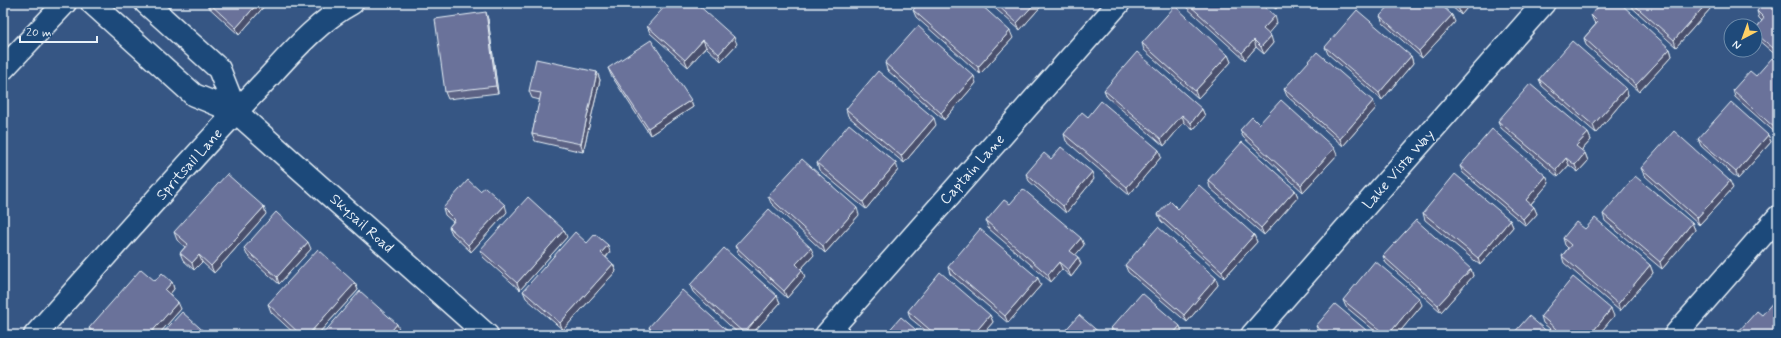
<svg xmlns="http://www.w3.org/2000/svg" width="1781" height="338" font-family="Mynerve,sans-serif">
  <rect width="100%" height="100%" fill="#365684"/>
  <filter id="ink" filterUnits="userSpaceOnUse"><feTurbulence type="fractalNoise" baseFrequency=".025" numOctaves="2"/><feDisplacementMap in="SourceGraphic" scale="8" xChannelSelector="R" yChannelSelector="G"/><feConvolveMatrix kernelMatrix="1 2 1 2 8 2 1 2 1" color-interpolation-filters="sRGB"/></filter>
  <g filter="url(#ink)">
    <g fill="none" stroke-linecap="round" stroke-linejoin="round">
      <g stroke="#e8f1f8" stroke-width="25">
        <path id="minor" d="M 92,3 L 194,95 L 236,112 L 219,69 L 146,3
          M 236,112 L 487,335
          M 35,335 C 107,255 178,173 252,95 C 283,63 313,24 352,3
          M 826,335 L 1119,3
          M 1252,335 L 1544,3
          M 1675,335 L 1778,217"/>
      </g>
      <g stroke="#e8f1f8" stroke-width="25">
        <path id="tertiary" d="M 3,69 L 65,3"/>
      </g>
      <use href="#minor" stroke="#1f4a7a" stroke-width="22"/>
      <use href="#tertiary" stroke="#1f4a7a" stroke-width="22"/>
    </g>
    <path fill="#5b6284" stroke="#e8f1f8" d="M 204,3 L 267,3 L 239,35 Z
      M 989,3 L 1044,3 L 1020,30 Z
      M 1184,3 L 1260,3 L 1277,23 L 1268,33 L 1273,43 L 1264,54 L 1256,47 L 1245,60 L 1186,7 Z
      M 1268,3 L 1281,3 L 1276,9 Z
      M 1448,3 L 1471,3 L 1461,15 Z
      M 1627,3 L 1708,3 L 1710,9 L 1676,47 Z
      M 1778,3 L 1778,57 L 1756,38 L 1755,35 L 1755,30 L 1762,21 L 1759,18 L 1757,11 L 1775,7 Z
      M 913,10 L 1013,38 L 980,74 L 916,17 Z
      M 1591,15 L 1670,49 L 1672,56 L 1639,92 L 1586,45 L 1584,38 L 1596,24 L 1594,22 Z
      M 1380,16 L 1455,22 L 1422,58 L 1383,23 Z
      M 488,19 L 498,93 L 448,99 L 445,92 Z
      M 647,26 L 737,44 L 721,61 L 706,47 L 688,67 L 650,33 Z
      M 1142,43 L 1228,55 L 1231,62 L 1198,98 L 1144,50 Z
      M 1325,47 L 1411,56 L 1413,63 L 1382,100 L 1328,54 Z
      M 885,63 L 976,83 L 944,120 L 887,70 Z
      M 1778,63 L 1778,135 L 1735,97 L 1733,90 Z
      M 608,68 L 691,100 L 693,107 L 650,135 L 611,75 Z
      M 597,72 L 600,80 L 583,152 L 535,141 L 532,134 L 540,100 L 532,98 L 529,91 Z
      M 1539,79 L 1626,88 L 1628,95 L 1596,133 L 1542,86 Z
      M 1284,89 L 1373,101 L 1376,108 L 1343,146 L 1287,96 Z
      M 1104,90 L 1202,109 L 1205,116 L 1193,130 L 1184,122 L 1164,146 L 1107,97 Z
      M 846,109 L 936,125 L 904,163 L 848,116 Z
      M 1088,117 L 1161,157 L 1129,195 L 1066,141 L 1064,134 Z
      M 1498,121 L 1588,133 L 1591,140 L 1581,151 L 1585,153 L 1588,161 L 1578,172 L 1569,165 L 1558,177 L 1501,128 Z
      M 1259,124 L 1337,155 L 1303,192 L 1243,137 L 1240,130 Z
      M 1768,135 L 1771,142 L 1738,179 L 1701,146 L 1698,139 Z
      M 1051,159 L 1094,179 L 1066,213 L 1029,181 L 1026,174 Z
      M 817,163 L 898,170 L 866,209 L 819,170 Z
      M 1460,166 L 1546,176 L 1549,183 L 1531,204 L 1534,207 L 1537,214 L 1526,226 L 1463,173 Z
      M 1641,168 L 1733,188 L 1699,225 L 1644,175 Z
      M 1208,180 L 1295,190 L 1298,197 L 1264,235 L 1210,188 Z
      M 768,196 L 859,215 L 825,253 L 771,203 Z
      M 1010,204 L 1084,245 L 1075,255 L 1081,264 L 1071,277 L 1062,269 L 1051,282 L 988,228 L 986,221 Z
      M 443,208 L 507,212 L 471,252 L 452,234 L 449,227 L 453,222 L 445,215 Z
      M 1178,209 L 1254,235 L 1257,242 L 1224,278 L 1161,221 L 1158,214 Z
      M 1423,213 L 1510,220 L 1513,227 L 1480,265 L 1425,220 Z
      M 266,214 L 214,273 L 202,262 L 194,270 L 183,260 L 180,253 L 185,247 L 177,240 L 174,232 Z
      M 1603,214 L 1692,223 L 1695,230 L 1662,269 L 1605,221 Z
      M 1585,229 L 1650,265 L 1653,273 L 1620,311 L 1564,263 L 1562,256 L 1568,248 L 1565,245 L 1563,238 Z
      M 567,237 L 520,290 L 483,257 L 480,250 Z
      M 587,243 L 610,252 L 606,258 L 613,264 L 616,271 L 563,330 L 526,298 L 523,291 Z
      M 735,246 L 814,255 L 801,269 L 805,277 L 787,298 L 738,253 Z
      M 244,248 L 311,249 L 279,284 L 247,255 Z
      M 1383,256 L 1471,269 L 1473,276 L 1441,312 L 1386,263 Z
      M 1125,265 L 1216,278 L 1218,285 L 1187,322 L 1128,272 Z
      M 948,267 L 1041,285 L 1008,323 L 950,274 Z
      M 155,281 L 172,282 L 174,289 L 170,294 L 181,309 L 158,335 L 92,335 L 89,328 Z
      M 355,283 L 358,290 L 317,335 L 296,335 L 271,312 L 268,304 Z
      M 690,285 L 777,296 L 780,303 L 751,335 L 740,335 L 693,292 Z
      M 1343,300 L 1422,305 L 1397,335 L 1380,335 L 1346,307 Z
      M 908,311 L 990,315 L 993,322 L 982,335 L 931,335 L 910,318 Z
      M 1541,316 L 1614,316 L 1598,335 L 1557,335 L 1543,323 Z
      M 1316,326 L 1372,335 L 1320,334 L 1319,333 Z
      M 649,327 L 732,335 L 652,335 Z
      M 1111,328 L 1182,333 L 1181,335 L 1113,335 Z"/>
    <path fill="#4a506c" stroke="#e8f1f8" d="M 258,3 L 267,3 L 239,35 L 236,28 Z
      M 1035,3 L 1044,3 L 1020,30 L 1017,23 Z
      M 1273,3 L 1281,3 L 1276,9 Z
      M 1462,3 L 1471,3 L 1461,15 L 1458,7 Z
      M 1707,3 L 1708,3 L 1710,9 L 1676,47 L 1674,40 Z
      M 486,12 L 488,19 L 498,93 L 496,86 Z
      M 1452,15 L 1455,22 L 1422,58 L 1419,51 Z
      M 1275,16 L 1277,23 L 1266,36 L 1263,29 Z
      M 1010,31 L 1013,38 L 980,74 L 978,67 Z
      M 1271,36 L 1273,43 L 1264,54 L 1261,47 Z
      M 734,37 L 737,44 L 721,61 L 719,54 Z
      M 703,40 L 706,47 L 688,67 L 685,60 Z
      M 1254,40 L 1256,47 L 1245,60 L 1242,53 Z
      M 1670,49 L 1672,56 L 1639,92 L 1636,85 Z
      M 1228,55 L 1231,62 L 1198,98 L 1195,91 Z
      M 1411,56 L 1413,63 L 1382,100 L 1379,93 Z
      M 597,72 L 600,80 L 583,152 L 581,144 Z
      M 974,76 L 976,83 L 944,120 L 941,113 Z
      M 1626,88 L 1628,95 L 1596,133 L 1593,125 Z
      M 691,100 L 693,107 L 650,135 L 648,128 Z
      M 1373,101 L 1376,108 L 1343,146 L 1340,139 Z
      M 1202,109 L 1205,116 L 1193,130 L 1191,123 Z
      M 1182,115 L 1184,122 L 1164,146 L 1161,139 Z
      M 934,118 L 936,125 L 904,163 L 901,156 Z
      M 1588,133 L 1591,140 L 1579,153 L 1576,146 Z
      M 1768,135 L 1771,142 L 1738,179 L 1736,172 Z
      M 1334,148 L 1337,155 L 1303,192 L 1301,185 Z
      M 1159,150 L 1161,157 L 1129,195 L 1127,187 Z
      M 1585,153 L 1588,161 L 1578,172 L 1575,165 Z
      M 1566,158 L 1569,165 L 1558,177 L 1556,170 Z
      M 896,163 L 898,170 L 866,209 L 863,202 Z
      M 1092,172 L 1094,179 L 1066,213 L 1063,206 Z
      M 1546,176 L 1549,183 L 1528,207 L 1526,200 Z
      M 1730,181 L 1733,188 L 1699,225 L 1697,218 Z
      M 1295,190 L 1298,197 L 1264,235 L 1261,228 Z
      M 505,205 L 507,212 L 471,252 L 468,245 Z
      M 264,207 L 266,214 L 214,273 L 211,266 Z
      M 1534,207 L 1537,214 L 1526,226 L 1523,219 Z
      M 857,208 L 859,215 L 825,253 L 823,246 Z
      M 1510,220 L 1513,227 L 1480,265 L 1478,258 Z
      M 1692,223 L 1695,230 L 1662,269 L 1660,262 Z
      M 564,230 L 567,237 L 520,290 L 517,283 Z
      M 1254,235 L 1257,242 L 1224,278 L 1222,271 Z
      M 1081,238 L 1084,245 L 1073,258 L 1070,251 Z
      M 308,242 L 311,249 L 279,284 L 277,277 Z
      M 608,245 L 610,252 L 603,260 L 601,253 Z
      M 811,248 L 814,255 L 799,271 L 796,264 Z
      M 199,255 L 202,262 L 194,270 L 192,263 Z
      M 1078,257 L 1081,264 L 1071,277 L 1068,270 Z
      M 1059,262 L 1062,269 L 1051,282 L 1048,275 Z
      M 613,264 L 616,271 L 563,330 L 560,323 Z
      M 1650,265 L 1653,273 L 1620,311 L 1618,304 Z
      M 1471,269 L 1473,276 L 1441,312 L 1438,305 Z
      M 802,270 L 805,277 L 787,298 L 784,291 Z
      M 1038,278 L 1041,285 L 1008,323 L 1005,316 Z
      M 1216,278 L 1218,285 L 1187,322 L 1184,315 Z
      M 172,282 L 174,289 L 167,297 L 165,290 Z
      M 355,283 L 358,290 L 317,335 L 308,335 Z
      M 777,296 L 780,303 L 751,335 L 744,335 L 744,333 Z
      M 1419,298 L 1422,305 L 1397,335 L 1388,335 Z
      M 178,302 L 181,309 L 158,335 L 149,335 Z
      M 1611,309 L 1614,316 L 1598,335 L 1590,335 Z
      M 990,315 L 993,322 L 982,335 L 973,335 Z
      M 397,324 L 400,332 L 397,335 L 388,335 Z
      M 1180,326 L 1182,333 L 1181,335 L 1172,335 Z"/>
    <path fill="#6a729a" stroke="#e8f1f8" d="M 209,3 L 258,3 L 236,28 Z
      M 668,3 L 696,3 L 734,37 L 719,54 L 703,40 L 685,60 L 647,26 Z
      M 919,3 L 932,3 L 933,5 L 935,3 L 979,3 L 1010,31 L 978,67 L 913,10 Z
      M 995,3 L 1035,3 L 1017,23 Z
      M 1187,3 L 1260,3 L 1275,16 L 1263,29 L 1271,36 L 1261,47 L 1254,40 L 1242,53 Z
      M 1392,3 L 1439,3 L 1452,15 L 1419,51 L 1380,16 Z
      M 1453,3 L 1462,3 L 1458,7 Z
      M 1602,3 L 1620,3 L 1670,49 L 1636,85 L 1584,38 L 1598,22 L 1591,15 Z
      M 1632,3 L 1707,3 L 1674,40 Z
      M 1763,3 L 1771,3 L 1775,7 L 1778,3 L 1778,52 L 1755,33 L 1755,30 L 1764,18 L 1757,11 Z
      M 1175,6 L 1228,55 L 1195,91 L 1142,43 Z
      M 1357,10 L 1411,56 L 1379,93 L 1325,47 Z
      M 486,12 L 496,86 L 445,92 L 435,19 Z
      M 918,26 L 974,76 L 941,113 L 885,63 Z
      M 651,40 L 691,100 L 648,128 L 608,68 Z
      M 1572,41 L 1626,88 L 1593,125 L 1539,79 Z
      M 1137,52 L 1202,109 L 1191,123 L 1182,115 L 1161,139 L 1104,90 Z
      M 1317,52 L 1373,101 L 1340,139 L 1284,89 Z
      M 1772,58 L 1778,63 L 1778,128 L 1777,130 L 1733,90 L 1750,71 L 1756,76 Z
      M 536,59 L 597,72 L 581,144 L 532,134 L 541,93 L 529,91 Z
      M 878,71 L 934,118 L 901,156 L 846,109 Z
      M 1530,84 L 1588,133 L 1576,146 L 1585,153 L 1575,165 L 1566,158 L 1556,170 L 1498,121 Z
      M 1281,100 L 1334,148 L 1301,185 L 1240,130 L 1252,117 L 1259,124 Z
      M 1101,101 L 1159,150 L 1127,187 L 1064,134 L 1082,112 L 1088,117 Z
      M 1731,102 L 1768,135 L 1736,172 L 1698,139 Z
      M 849,124 L 896,163 L 863,202 L 817,163 Z
      M 1492,129 L 1546,176 L 1526,200 L 1534,207 L 1523,219 L 1460,166 Z
      M 1674,131 L 1730,181 L 1697,218 L 1641,168 Z
      M 1242,142 L 1295,190 L 1261,228 L 1208,180 Z
      M 1061,147 L 1092,172 L 1063,206 L 1026,174 L 1044,153 L 1051,159 Z
      M 802,159 L 857,208 L 823,246 L 768,196 Z
      M 227,174 L 264,207 L 211,266 L 199,255 L 192,263 L 180,253 L 188,244 L 174,232 Z
      M 1455,174 L 1510,220 L 1478,258 L 1423,213 Z
      M 1635,176 L 1692,223 L 1660,262 L 1603,214 Z
      M 468,180 L 480,191 L 485,187 L 505,205 L 468,245 L 449,227 L 455,220 L 443,208 Z
      M 1199,185 L 1254,235 L 1222,271 L 1158,214 L 1170,201 L 1178,209 Z
      M 1023,189 L 1081,238 L 1070,251 L 1078,257 L 1068,270 L 1059,262 L 1048,275 L 986,221 L 1004,200 L 1010,204 Z
      M 528,197 L 564,230 L 517,283 L 480,250 Z
      M 769,209 L 811,248 L 796,264 L 802,270 L 784,291 L 735,246 Z
      M 276,212 L 308,242 L 277,277 L 244,248 Z
      M 1595,218 L 1650,265 L 1618,304 L 1562,256 L 1571,245 L 1563,238 L 1576,222 L 1585,229 Z
      M 1416,220 L 1471,269 L 1438,305 L 1383,256 Z
      M 1158,227 L 1216,278 L 1184,315 L 1125,265 Z
      M 980,229 L 1038,278 L 1005,316 L 948,267 Z
      M 575,232 L 587,243 L 595,234 L 608,245 L 601,253 L 613,264 L 560,323 L 523,291 Z
      M 724,248 L 777,296 L 744,333 L 690,285 Z
      M 318,249 L 355,283 L 308,335 L 301,335 L 268,304 Z
      M 1375,261 L 1419,298 L 1388,335 L 1386,335 L 1343,300 Z
      M 141,269 L 155,281 L 162,273 L 172,282 L 165,290 L 178,302 L 149,335 L 98,335 L 89,328 Z
      M 940,272 L 990,315 L 973,335 L 936,335 L 908,311 Z
      M 1573,277 L 1611,309 L 1590,335 L 1563,335 L 1541,316 Z
      M 682,290 L 732,335 L 657,335 L 649,327 Z
      M 360,291 L 397,324 L 388,335 L 322,335 Z
      M 1142,293 L 1180,326 L 1172,335 L 1119,335 L 1111,328 Z
      M 1775,300 L 1778,302 L 1778,335 L 1742,335 L 1738,332 L 1757,311 L 1762,315 Z
      M 1335,304 L 1372,335 L 1319,335 L 1322,331 L 1316,326 Z
      M 182,312 L 208,335 L 161,335 Z
      M 1079,315 L 1102,335 L 1061,335 Z
      M 1529,316 L 1551,335 L 1512,335 Z
      M 901,317 L 922,335 L 885,335 Z
      M 404,331 L 409,335 L 401,335 Z
      M 638,332 L 642,335 L 635,335 Z"/>
  </g>
  <g text-anchor="middle" stroke-width="3" stroke-linejoin="round" paint-order="stroke">
    <g font-size="15" fill="#e8f1f8" stroke="#1f4a7a">
      <text transform="translate(189 164) rotate(-48)" y="5">Spritsail Lane</text>
      <text transform="translate(972 169) rotate(-48)" y="5">Captain Lane</text>
      <text transform="translate(1398 169) rotate(-49)" y="5">Lake Vista Way</text>
      <text transform="translate(362 223) rotate(42)" y="5">Skysail Road</text>
    </g>
  </g>
  <rect width="1781" height="338" fill="none" stroke="#1f4a7a" stroke-width="16"/>
  <rect x="8" y="8" width="1765" height="322" fill="none" stroke="#e8f1f8" stroke-width="1.5" filter="url(#ink)"/>
  <g transform="translate(1743 38) rotate(221)"><circle r="19" fill="#1f4a7a" stroke="#6f8dac"/>
  <path d="M0-3L7 15L0 10L-7 15Z" fill="#ffd166"/>
  <text y="-6" font-size="11" font-weight="bold" text-anchor="middle" fill="#e8f1f8">N</text>
  </g>
  <path d="M20 36v6h77v-6" fill="none" stroke="#e8f1f8" stroke-width="2"/>
  <text x="26" y="36" font-size="12" fill="#e8f1f8" stroke="#1f4a7a" stroke-width="3" paint-order="stroke">20 m</text>
</svg>
